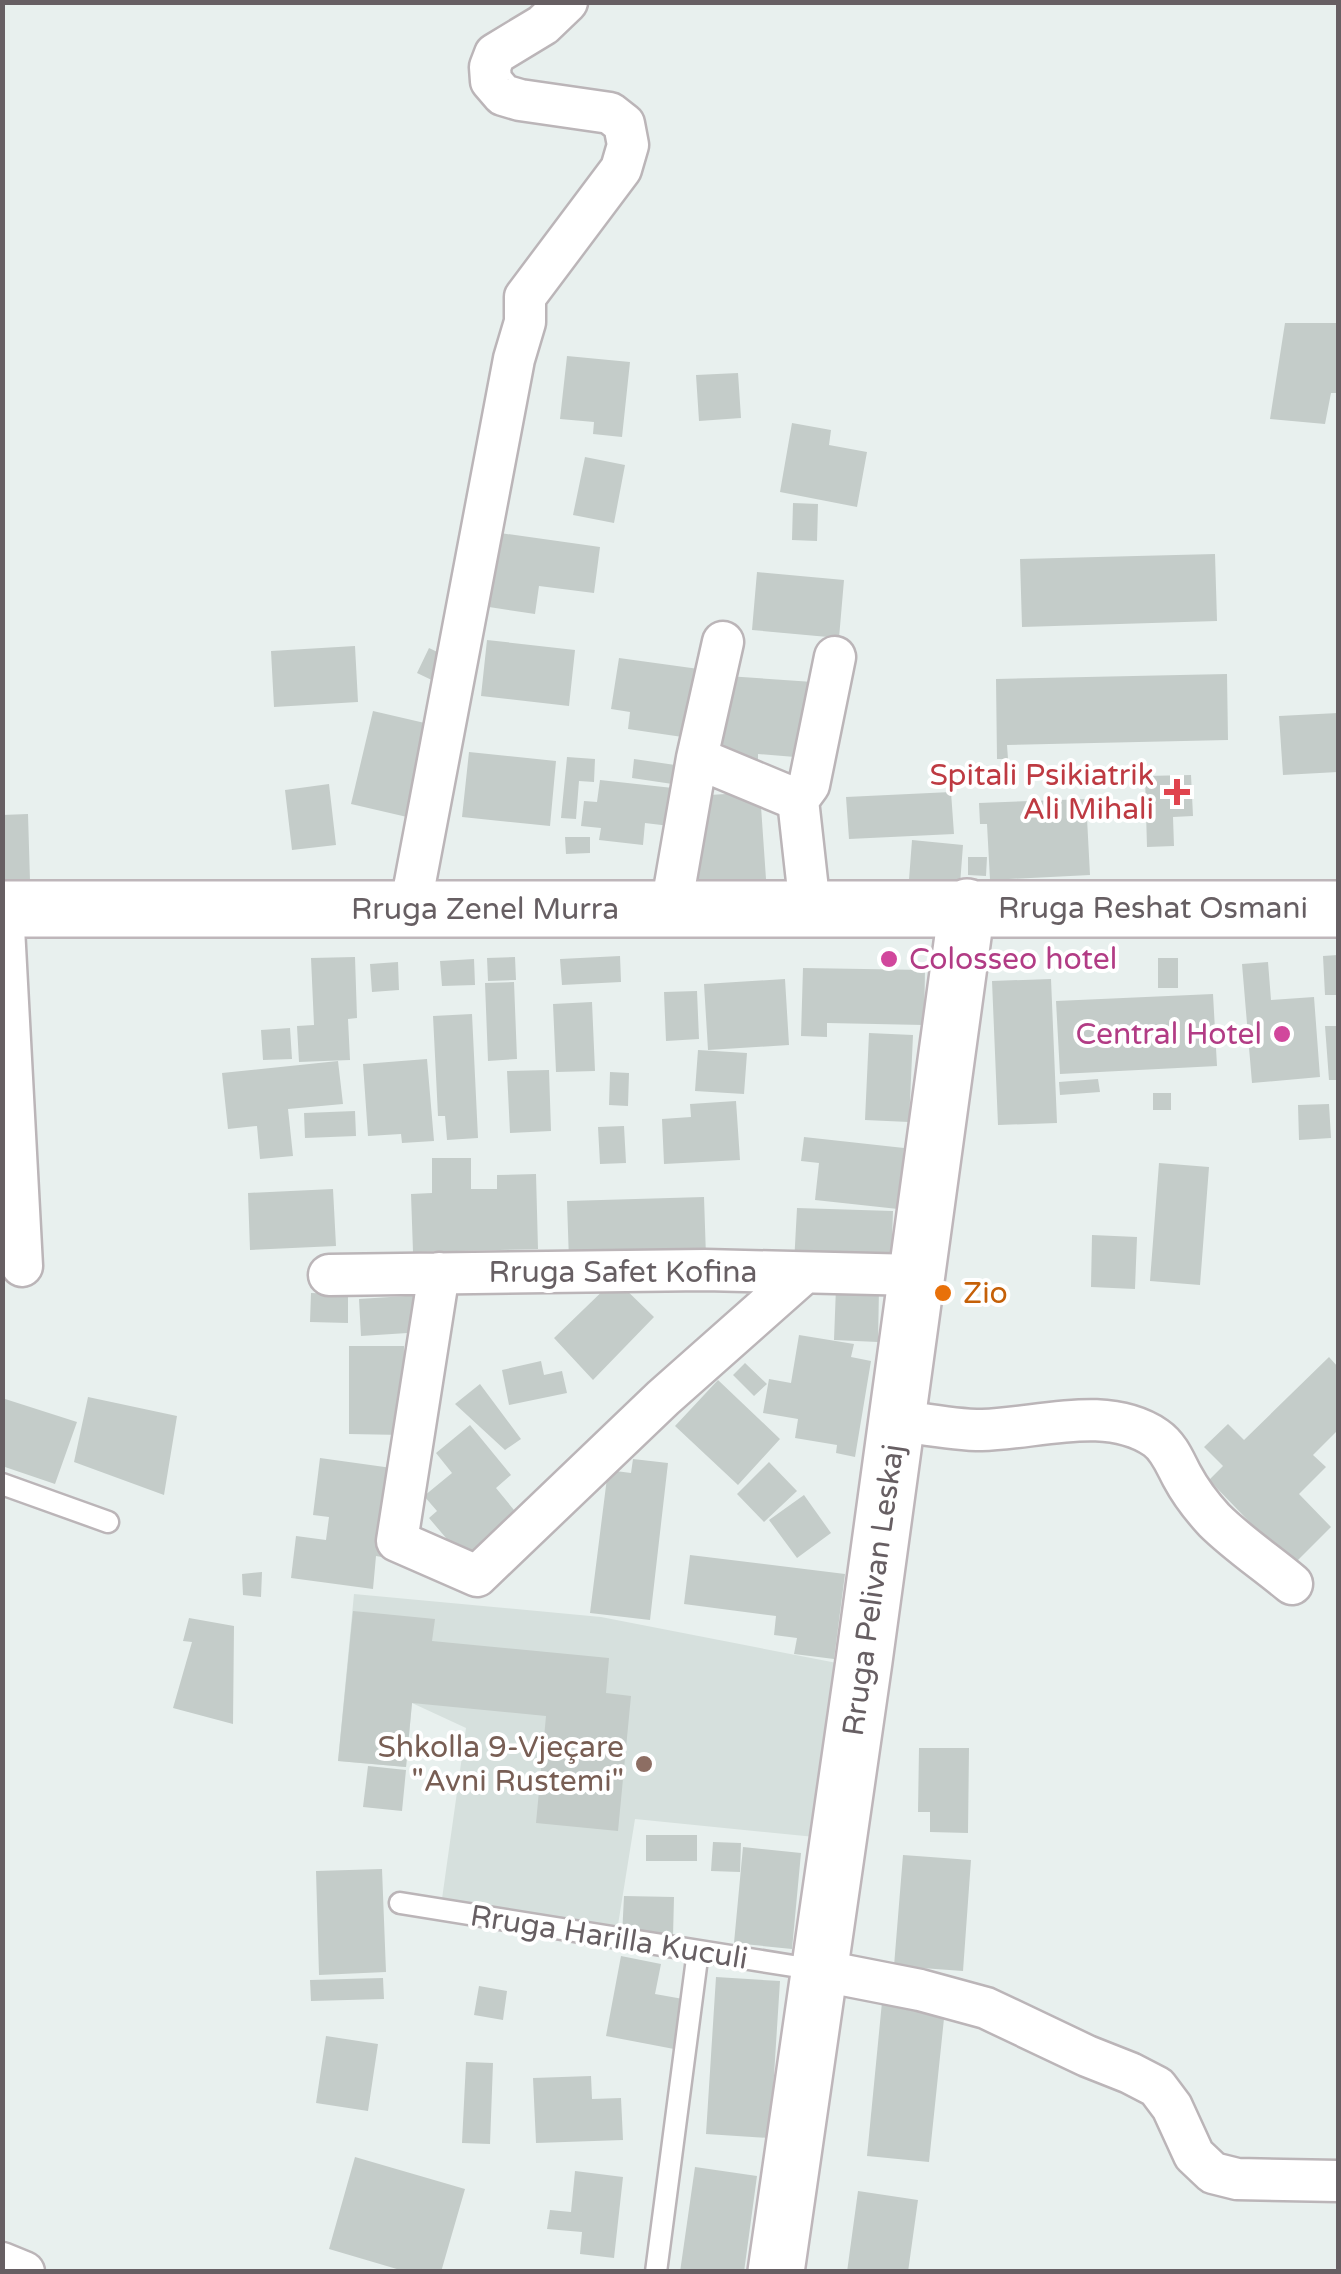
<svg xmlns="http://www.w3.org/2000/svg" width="1341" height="2274" font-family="'Varela Round',sans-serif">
  <rect width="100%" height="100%" fill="#e8f0ee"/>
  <path fill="#d6e0dd" d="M 354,1594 L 601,1617 L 842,1664 L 815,1837 L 635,1819 L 617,1931 L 441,1906 L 466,1728 L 412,1703 L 406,1767 L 338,1761 Z"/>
  <path fill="#c4ccc9" d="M 1285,323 L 1338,323 L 1338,393 L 1331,393 L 1325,424 L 1270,419 Z
    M 567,356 L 630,362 L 622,437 L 593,434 L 594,422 L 560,419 Z
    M 738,373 L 741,418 L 699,421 L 696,375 Z
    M 792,423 L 831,430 L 829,445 L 867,452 L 857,507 L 780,492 Z
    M 585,457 L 625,465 L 614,523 L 573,515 Z
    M 793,503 L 818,504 L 817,541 L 792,540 Z
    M 500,533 L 600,547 L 594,593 L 539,586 L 535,614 L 489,607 Z
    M 1215,554 L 1217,621 L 1022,627 L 1020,559 Z
    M 757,572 L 844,580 L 839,638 L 752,630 Z
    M 487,640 L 575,650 L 569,706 L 481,696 Z
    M 355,646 L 358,702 L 274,707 L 271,651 Z
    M 429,648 L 450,658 L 438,683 L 417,673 Z
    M 619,658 L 706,670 L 696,739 L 628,729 L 630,712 L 611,709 Z
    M 1227,674 L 1228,740 L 1007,745 L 1008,759 L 997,759 L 996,679 Z
    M 727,676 L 813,682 L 807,758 L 758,754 L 758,760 L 721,758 Z
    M 373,711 L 442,727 L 420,820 L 351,804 Z
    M 1338,713 L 1338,772 L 1283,775 L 1279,716 Z
    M 469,752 L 556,761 L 550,826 L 462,817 Z
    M 567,757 L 595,759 L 594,782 L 579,781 L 576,819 L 561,818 Z
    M 634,759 L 689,767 L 686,786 L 632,778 Z
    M 1191,775 L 1193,816 L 1173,817 L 1174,846 L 1147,847 L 1145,776 Z
    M 600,780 L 682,789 L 678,827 L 645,823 L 643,845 L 599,840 L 601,828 L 581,826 L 584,801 L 597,802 Z
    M 329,784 L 336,845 L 292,850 L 285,790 Z
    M 760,792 L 766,879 L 697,884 L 692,796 Z
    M 951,792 L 954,834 L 849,839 L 846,797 Z
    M 1086,799 L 1090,875 L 990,880 L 987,824 L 980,824 L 979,803 Z
    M 28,814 L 30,881 L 2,881 L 2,815 Z
    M 565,837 L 590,837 L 590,853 L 566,854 Z
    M 912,840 L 963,845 L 959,898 L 908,893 Z
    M 968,857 L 987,857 L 986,876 L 968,875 Z
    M 1338,955 L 1338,995 L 1325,995 L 1323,956 Z
    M 620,956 L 621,982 L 562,985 L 560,959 Z
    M 355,957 L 357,1018 L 348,1019 L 350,1060 L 299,1062 L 297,1026 L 314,1025 L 311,958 Z
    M 515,957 L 516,980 L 488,981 L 487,958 Z
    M 1158,958 L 1178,958 L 1178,988 L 1158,988 Z
    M 474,959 L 475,985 L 442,986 L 440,961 Z
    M 398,962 L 399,990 L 372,992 L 370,964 Z
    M 1268,962 L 1271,1000 L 1314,997 L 1320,1077 L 1252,1083 L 1242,964 Z
    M 803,968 L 925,970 L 924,1025 L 827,1023 L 827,1037 L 801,1036 Z
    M 785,979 L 789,1045 L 708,1050 L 704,984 Z
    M 1051,979 L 1057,1123 L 998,1125 L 992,981 Z
    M 514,982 L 517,1059 L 488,1061 L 485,983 Z
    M 697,991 L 699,1039 L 666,1041 L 664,992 Z
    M 1213,994 L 1217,1066 L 1060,1074 L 1056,1001 Z
    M 592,1002 L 595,1071 L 556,1072 L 553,1004 Z
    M 472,1014 L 478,1138 L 447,1140 L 445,1116 L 438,1116 L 433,1016 Z
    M 1325,1026 L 1338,1026 L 1338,1080 L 1329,1080 Z
    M 290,1028 L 292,1059 L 263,1060 L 261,1030 Z
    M 869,1033 L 913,1035 L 909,1122 L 865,1120 Z
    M 698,1050 L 747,1053 L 744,1094 L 695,1091 Z
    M 427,1059 L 434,1141 L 402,1143 L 401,1134 L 368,1136 L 363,1064 Z
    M 338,1061 L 343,1104 L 288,1109 L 293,1156 L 260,1159 L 257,1126 L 228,1129 L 222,1073 Z
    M 549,1070 L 551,1131 L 510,1133 L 507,1071 Z
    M 610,1072 L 629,1073 L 628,1106 L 609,1105 Z
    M 1098,1079 L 1100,1092 L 1060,1095 L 1059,1082 Z
    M 1153,1093 L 1171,1093 L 1171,1110 L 1153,1110 Z
    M 736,1101 L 740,1160 L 664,1164 L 662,1119 L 691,1117 L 690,1104 Z
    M 1329,1104 L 1331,1138 L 1299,1140 L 1298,1105 Z
    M 355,1111 L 356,1136 L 305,1138 L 304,1113 Z
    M 624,1126 L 626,1163 L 600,1164 L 598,1127 Z
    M 804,1137 L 904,1148 L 898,1209 L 815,1200 L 819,1163 L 801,1161 Z
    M 432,1158 L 471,1158 L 471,1189 L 497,1189 L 497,1175 L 536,1174 L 538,1249 L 413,1252 L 411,1194 L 432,1193 Z
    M 1159,1163 L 1209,1167 L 1200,1285 L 1150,1281 Z
    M 333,1189 L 336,1246 L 250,1250 L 248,1193 Z
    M 704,1197 L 706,1257 L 569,1261 L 567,1201 Z
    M 797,1208 L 893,1211 L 891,1267 L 794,1264 Z
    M 1092,1235 L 1137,1237 L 1135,1289 L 1091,1287 Z
    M 615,1279 L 654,1317 L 593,1380 L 554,1338 Z
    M 836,1287 L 879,1289 L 878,1342 L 834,1340 Z
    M 311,1293 L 348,1294 L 348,1323 L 310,1322 Z
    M 421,1295 L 423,1332 L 361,1336 L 359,1299 Z
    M 799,1335 L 854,1344 L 851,1357 L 871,1361 L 855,1457 L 836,1453 L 837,1445 L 795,1438 L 798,1419 L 763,1413 L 769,1379 L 791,1383 Z
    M 349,1346 L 404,1346 L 403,1435 L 349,1434 Z
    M 1329,1357 L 1338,1367 L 1338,1430 L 1313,1455 L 1326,1467 L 1299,1494 L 1331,1527 L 1292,1566 L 1209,1480 L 1223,1466 L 1204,1447 L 1228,1424 L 1244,1440 Z
    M 541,1361 L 544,1375 L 562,1371 L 567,1393 L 509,1405 L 502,1370 Z
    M 745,1363 L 767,1384 L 754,1396 L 733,1375 Z
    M 718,1380 L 780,1439 L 738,1485 L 675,1426 Z
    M 480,1384 L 521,1439 L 505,1450 L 455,1404 Z
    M 88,1397 L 177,1416 L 164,1495 L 74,1462 Z
    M 2,1398 L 77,1422 L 55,1484 L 2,1466 Z
    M 470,1425 L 511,1475 L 496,1488 L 523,1521 L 502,1526 L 463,1558 L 429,1518 L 437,1511 L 424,1496 L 452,1473 L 436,1453 Z
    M 320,1458 L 399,1469 L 387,1558 L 376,1556 L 373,1589 L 291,1578 L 296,1536 L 326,1540 L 329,1517 L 313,1515 Z
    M 633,1459 L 668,1463 L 650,1620 L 590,1613 L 608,1470 L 631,1473 Z
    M 769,1462 L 797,1491 L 764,1522 L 737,1494 Z
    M 804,1495 L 831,1533 L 797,1558 L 769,1520 Z
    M 690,1555 L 845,1574 L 834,1659 L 794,1654 L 797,1638 L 774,1635 L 776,1616 L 684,1604 Z
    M 262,1572 L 261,1597 L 243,1595 L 242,1574 Z
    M 353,1611 L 435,1619 L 432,1641 L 609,1658 L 606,1693 L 631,1696 L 618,1831 L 536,1823 L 546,1716 L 412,1703 L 406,1767 L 338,1761 Z
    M 189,1618 L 234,1626 L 233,1724 L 173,1708 L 192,1642 L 183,1641 Z
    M 919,1748 L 969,1748 L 968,1833 L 930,1832 L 930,1812 L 918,1812 Z
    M 368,1766 L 406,1770 L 402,1811 L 363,1807 Z
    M 646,1835 L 697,1835 L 697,1861 L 646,1861 Z
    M 713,1842 L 741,1843 L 740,1872 L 711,1871 Z
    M 743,1847 L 801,1853 L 792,1949 L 734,1943 Z
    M 903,1855 L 971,1860 L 963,1971 L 894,1966 Z
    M 382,1869 L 386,1972 L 319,1975 L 316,1871 Z
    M 624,1896 L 674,1897 L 673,1937 L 622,1936 Z
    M 621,1956 L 661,1964 L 655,1994 L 683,1999 L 674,2049 L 606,2036 Z
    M 716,1977 L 780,1981 L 770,2138 L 706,2134 Z
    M 383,1978 L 384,1999 L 311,2001 L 310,1980 Z
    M 479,1986 L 507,1991 L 503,2020 L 474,2015 Z
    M 882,2002 L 945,2009 L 929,2162 L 867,2156 Z
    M 326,2036 L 378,2044 L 368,2111 L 316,2103 Z
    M 466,2062 L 493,2063 L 490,2144 L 462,2143 Z
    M 591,2076 L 592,2099 L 621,2098 L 623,2140 L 536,2143 L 533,2078 Z
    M 355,2157 L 465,2189 L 441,2272 L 407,2272 L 329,2249 Z
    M 695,2167 L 757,2176 L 744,2272 L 680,2272 Z
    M 575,2171 L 623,2177 L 614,2258 L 580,2254 L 582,2232 L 547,2229 L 550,2210 L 571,2212 Z
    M 858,2191 L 918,2200 L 908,2272 L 847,2272 Z"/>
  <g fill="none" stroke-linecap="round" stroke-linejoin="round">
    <g stroke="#bbb5b8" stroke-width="25">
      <path id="lane" d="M 2,1484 L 108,1522
        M 400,1903 L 818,1970
        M 656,2272 L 698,1951"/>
    </g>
    <g stroke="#bbb5b8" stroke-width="45">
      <path id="street" d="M 697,758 L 798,800
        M 671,908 L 697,758 L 723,642
        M 810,908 L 798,800 L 809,785 L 835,657
        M 3,909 L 22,1266
        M 410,909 L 514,359 L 525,322 L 525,297 L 621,169 L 628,145 L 624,124 L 610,113 L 520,100 L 503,95 L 491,81 L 490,67 L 495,54 L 543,25 L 567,2
        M 439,1273 L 397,1541 L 477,1576 L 663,1398 L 804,1273
        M 329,1275 L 705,1270 L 917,1275
        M 897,1420 C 925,1424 953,1430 982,1430 C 1037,1429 1106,1404 1156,1438 C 1169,1447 1175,1463 1182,1476 C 1190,1491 1203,1508 1214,1520 C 1237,1543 1267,1563 1292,1584
        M 818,1970 L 920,1990 L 986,2008 L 1087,2056 L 1130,2073 L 1157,2087 L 1172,2107 L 1194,2155 L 1213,2173 L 1237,2179 L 1338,2181
        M 2,2263 L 24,2272"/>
    </g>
    <g stroke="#beb6ba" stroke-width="60">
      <path id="secondary" d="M 2,909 L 1338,909
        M 776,2272 L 864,1661 L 967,907"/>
    </g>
    <use href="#lane" stroke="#fff" stroke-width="20"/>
    <use href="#street" stroke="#fff" stroke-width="40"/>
    <use href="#secondary" stroke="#fff" stroke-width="55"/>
  </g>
  <path fill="#e0444e" stroke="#fff" stroke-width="4" d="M1172 777h10v10h10v10h-10v10h-10v-10h-10v-10h10z"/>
  <g fill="#d1479c" stroke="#fff" stroke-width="4">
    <circle cx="889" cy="959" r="10"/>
    <circle cx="1282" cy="1034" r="10"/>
  </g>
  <circle fill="#e8710a" stroke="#fff" stroke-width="4" cx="943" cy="1293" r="10"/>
  <circle fill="#8d6e63" stroke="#fff" stroke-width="4" cx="644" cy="1764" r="10"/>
  <g text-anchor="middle" stroke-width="8" stroke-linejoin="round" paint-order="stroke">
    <g font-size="30" fill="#be3a42" stroke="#fff" text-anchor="end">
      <text x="1154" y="785">Spitali Psikiatrik<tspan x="1154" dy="34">Ali Mihali</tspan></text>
    </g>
    <g font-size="30" fill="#675f63" stroke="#fff">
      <text x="1153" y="918">Rruga Reshat Osmani</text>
      <text x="485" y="919">Rruga Zenel Murra</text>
      <text x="623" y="1282">Rruga Safet Kofina</text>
      <text transform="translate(873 1590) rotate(-82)" y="10">Rruga Pelivan Leskaj</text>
      <text transform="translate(609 1937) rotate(9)" y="10">Rruga Harilla Kuculi</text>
    </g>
    <g font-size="30" fill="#b23c85" stroke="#fff" text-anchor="start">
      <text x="909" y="969">Colosseo hotel</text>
      <text x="1262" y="1044" text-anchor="end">Central Hotel</text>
    </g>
    <g font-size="30" fill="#c56008" stroke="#fff" text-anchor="start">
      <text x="963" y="1303">Zio</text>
    </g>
    <g font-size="30" fill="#785e54" stroke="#fff" text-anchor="end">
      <text x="624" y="1757">Shkolla 9-Vjeçare<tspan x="624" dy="34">"Avni Rustemi"</tspan></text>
    </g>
  </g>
  <rect width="1341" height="2274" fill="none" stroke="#675f63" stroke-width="10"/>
</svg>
